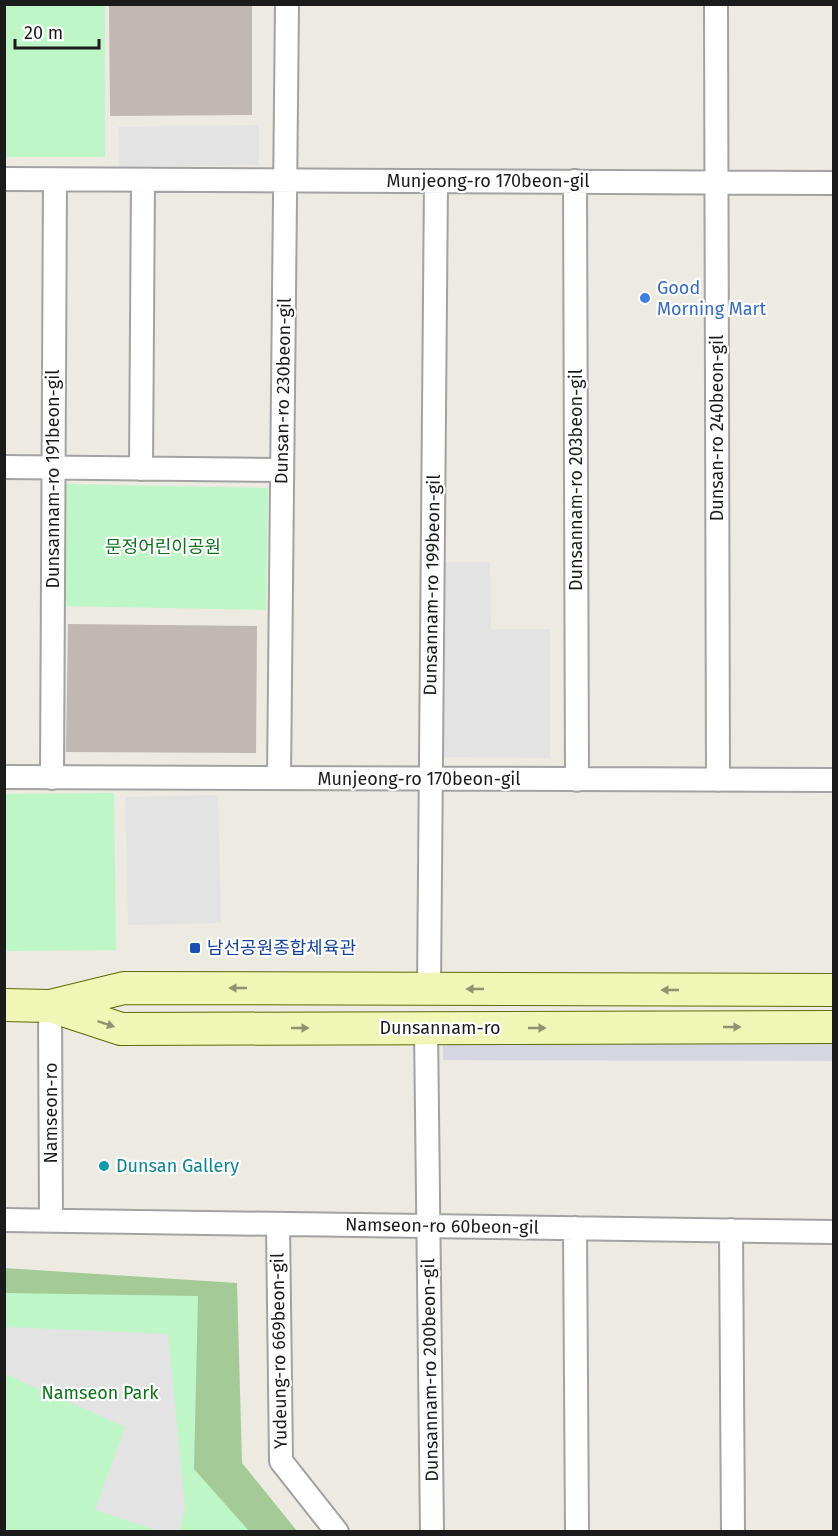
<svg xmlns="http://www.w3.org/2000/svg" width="838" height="1536" font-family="'Fira Sans','Noto Sans KR',sans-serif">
  <rect width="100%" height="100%" fill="#edeae1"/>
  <path fill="#a3ca97" d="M 4,1268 L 237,1283 L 242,1463 L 297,1531 L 177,1531 L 5,1306 Z"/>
  <path fill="#bef6c7" d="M 4,5 L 105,5 L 105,157 L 5,157 Z
    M 61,484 L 268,488 L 266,610 L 58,606 Z
    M 114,793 L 116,950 L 5,951 L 5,794 Z
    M 5,1293 L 198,1296 L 194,1469 L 249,1531 L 5,1532 Z"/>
  <path fill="#e3e3e3" d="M 259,125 L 259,165 L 119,167 L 118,127 Z
    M 441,562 L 490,562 L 491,629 L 550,629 L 550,758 L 441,757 Z
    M 218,795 L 221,923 L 128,925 L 125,797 Z
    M 5,1327 L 168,1334 L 185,1507 L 180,1531 L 159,1531 L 95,1510 L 125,1427 L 5,1374 Z"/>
  <path fill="#d6d6e2" d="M 443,1042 L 834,1044 L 833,1061 L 443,1060 Z"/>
  <path fill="#c1b8b1" d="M 109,4 L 252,4 L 252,115 L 110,116 Z
    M 68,624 L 257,626 L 256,753 L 66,752 Z"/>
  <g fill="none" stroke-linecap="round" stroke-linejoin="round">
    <g stroke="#a2a2a2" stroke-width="26">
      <path id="street" d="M 716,4 L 718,780
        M 4,179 L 834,183
        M 575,181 L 577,780
        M 4,467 L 282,470
        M 141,469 L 143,180
        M 4,777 L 834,780
        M 52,778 L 55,180
        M 279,778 L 287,4
        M 429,988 L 436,181
        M 50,1006 L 51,1220
        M 426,1028 L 432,1532
        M 4,1220 L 834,1232
        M 278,1224 L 281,1461 L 337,1532
        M 575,1228 L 577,1532
        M 731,1230 L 733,1532"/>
    </g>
    <g stroke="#5b6c09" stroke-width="34">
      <path id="secondary" d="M 4,1005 L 50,1006 L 124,988 L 834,990
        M 51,1006 L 121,1029 L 834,1027"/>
    </g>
    <use href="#street" stroke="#fff" stroke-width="22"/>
    <use href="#secondary" stroke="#eff6b6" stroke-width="32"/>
  </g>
  <defs><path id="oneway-solid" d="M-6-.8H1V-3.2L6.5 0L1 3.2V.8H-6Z" transform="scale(1.5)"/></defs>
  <g fill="#909370">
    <use href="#oneway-solid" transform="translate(238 988) rotate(-180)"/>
    <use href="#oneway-solid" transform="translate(475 989) rotate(-180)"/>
    <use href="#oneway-solid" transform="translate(670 990) rotate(-180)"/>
    <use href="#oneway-solid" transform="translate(106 1024) rotate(18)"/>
    <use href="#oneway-solid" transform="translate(732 1027)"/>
    <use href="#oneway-solid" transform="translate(300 1028)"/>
    <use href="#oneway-solid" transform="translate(537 1028)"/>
  </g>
  <circle fill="#3f7fe0" stroke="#fff" stroke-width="2" cx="645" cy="298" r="6"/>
  <rect fill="#1a4fb4" stroke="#fff" stroke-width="2" x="189" y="942" width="12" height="12" rx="3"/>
  <circle fill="#0f9aa8" stroke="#fff" stroke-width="2" cx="104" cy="1166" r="6"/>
  <g text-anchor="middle" stroke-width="4.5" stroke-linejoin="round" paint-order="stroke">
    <g font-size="18" fill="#1b1b1b" stroke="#fff">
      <text x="488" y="187">Munjeong-ro 170beon-gil</text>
      <text transform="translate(283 391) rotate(-89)" y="6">Dunsan-ro 230beon-gil</text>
      <text transform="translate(717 428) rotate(-90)" y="6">Dunsan-ro 240beon-gil</text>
      <text transform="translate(53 479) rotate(-90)" y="6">Dunsannam-ro 191beon-gil</text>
      <text transform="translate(576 480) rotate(-90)" y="6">Dunsannam-ro 203beon-gil</text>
      <text transform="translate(432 585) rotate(-89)" y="6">Dunsannam-ro 199beon-gil</text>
      <text x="419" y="785">Munjeong-ro 170beon-gil</text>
      <text x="440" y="1034">Dunsannam-ro</text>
      <text transform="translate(51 1113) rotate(-90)" y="6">Namseon-ro</text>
      <text transform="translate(442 1226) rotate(1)" y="6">Namseon-ro 60beon-gil</text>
      <text transform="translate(279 1351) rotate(-91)" y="6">Yudeung-ro 669beon-gil</text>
      <text transform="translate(430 1370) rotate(-91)" y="6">Dunsannam-ro 200beon-gil</text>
    </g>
    <g font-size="18" fill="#366cbe" stroke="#fff" text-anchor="start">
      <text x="657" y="294">Good<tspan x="657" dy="21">Morning Mart</tspan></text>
    </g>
    <g font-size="18" fill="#0f731e" stroke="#fff">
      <text x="163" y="553">문정어린이공원</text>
      <text x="100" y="1399">Namseon Park</text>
    </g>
    <g font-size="18" fill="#164399" stroke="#fff" text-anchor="start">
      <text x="207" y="954">남선공원종합체육관</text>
    </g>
    <g font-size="18" fill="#0d838f" stroke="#fff" text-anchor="start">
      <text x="116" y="1172">Dunsan Gallery</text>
    </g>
  </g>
  <rect width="838" height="1536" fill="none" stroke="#1b1b1b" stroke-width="12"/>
  <path d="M15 39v9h84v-9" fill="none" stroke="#1b1b1b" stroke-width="3"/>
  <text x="24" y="39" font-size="18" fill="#1b1b1b" stroke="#ffffff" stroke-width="4.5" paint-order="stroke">20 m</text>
</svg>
